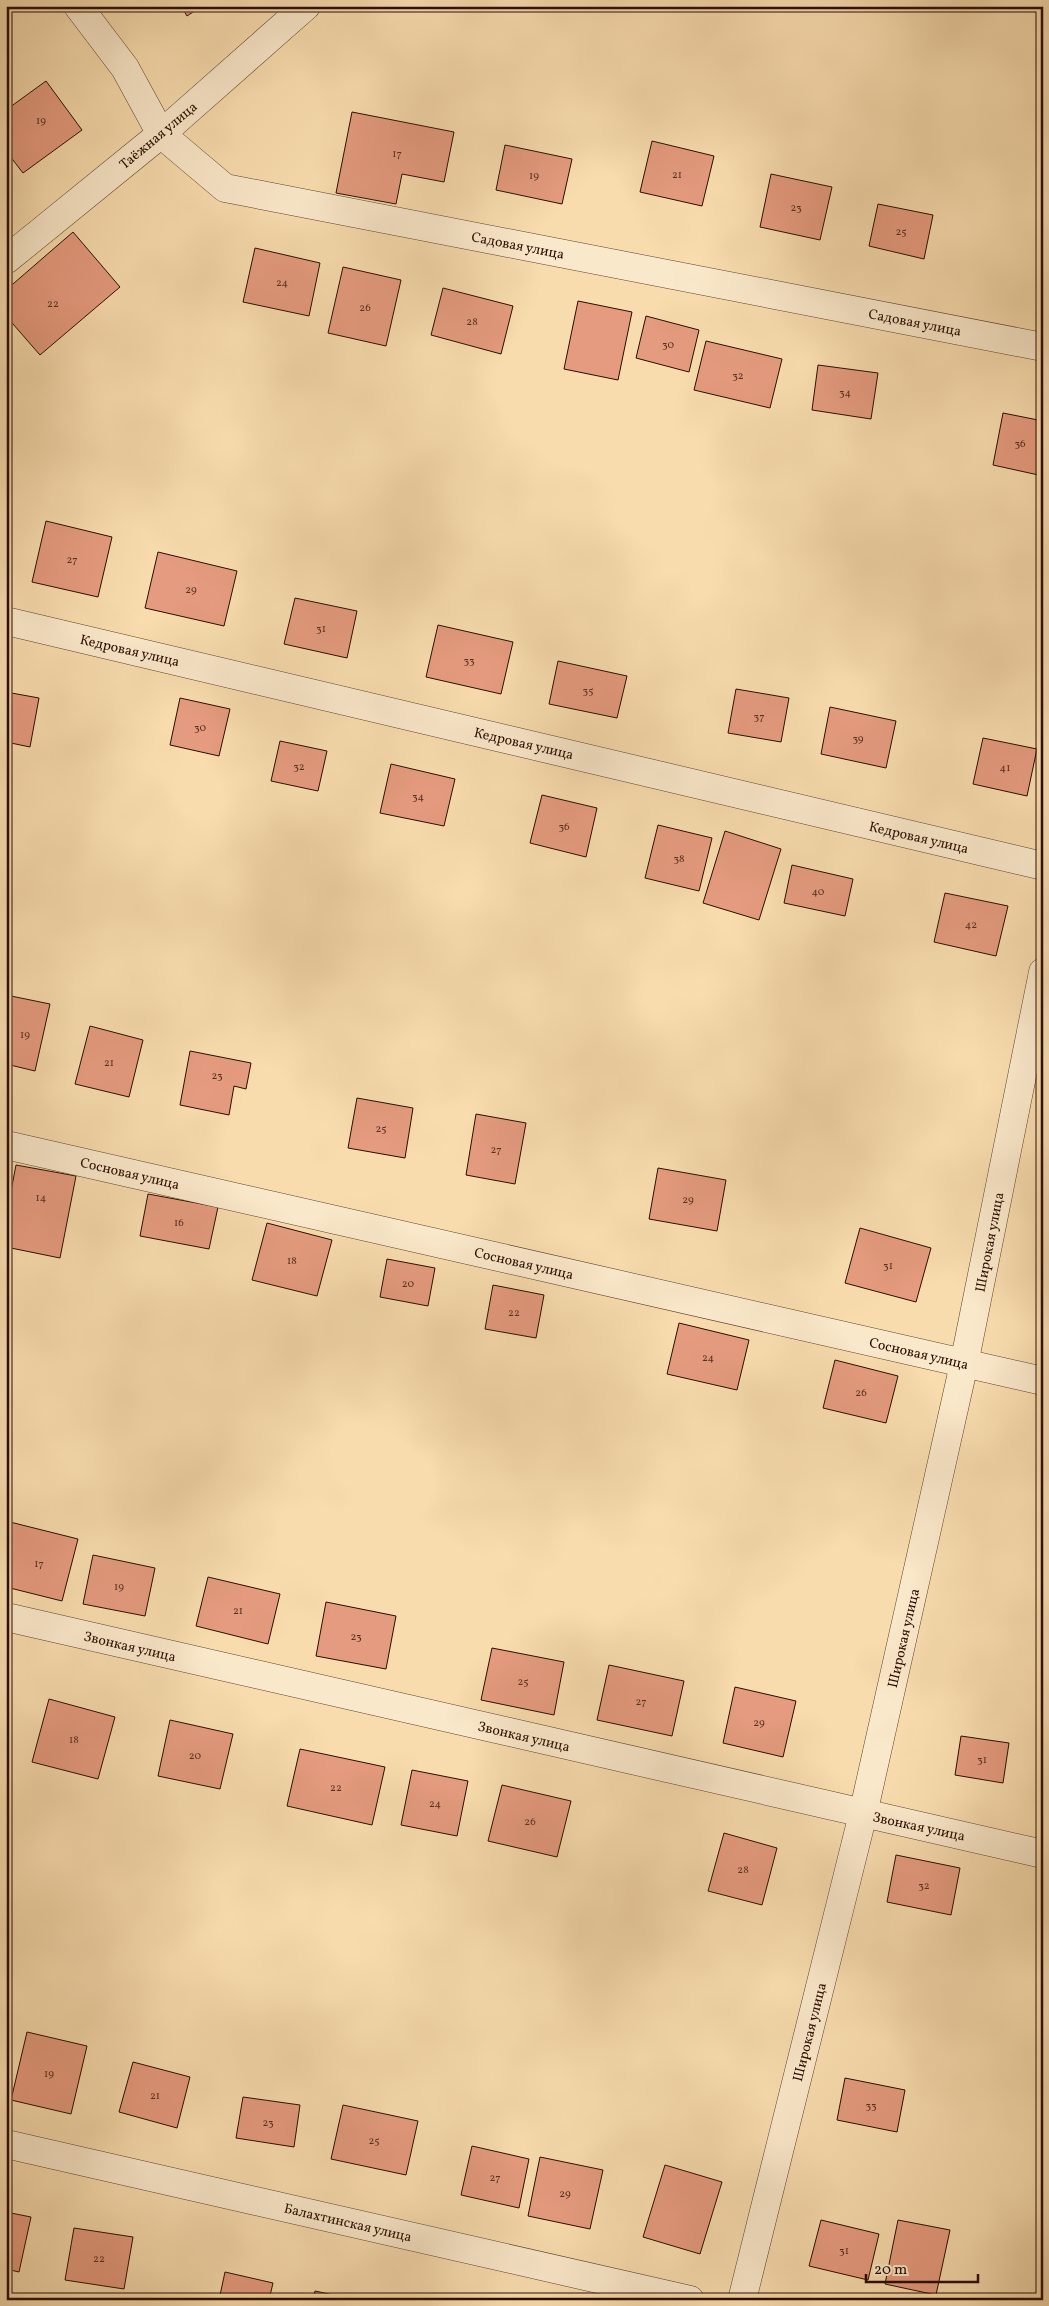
<svg xmlns="http://www.w3.org/2000/svg" width="1049" height="2306" font-family="Vollkorn,serif">
  <rect width="100%" height="100%" fill="#f8dcae"/>
  <filter id="stains"><feTurbulence type="fractalNoise" baseFrequency=".004" numOctaves="4"/><feColorMatrix values="0 0 0 0 .2 0 0 0 0 .09 0 0 0 0 .02 0 0 0 .5 -.17"/></filter>
  <radialGradient id="worn" r=".72"><stop offset=".6" stop-color="#630" stop-opacity="0"/><stop offset="1" stop-color="#630" stop-opacity=".3"/></radialGradient>
  <path fill="#e59b7f" stroke="#290d00" d="M 181,6 L 202,6 L 187,16 Z
    M 46,81 L 82,130 L 23,173 L 6,151 L 6,110 Z
    M 352,112 L 454,132 L 444,182 L 402,174 L 396,204 L 336,193 Z
    M 652,141 L 714,156 L 702,206 L 640,192 Z
    M 505,145 L 572,159 L 562,204 L 496,190 Z
    M 771,174 L 832,187 L 820,240 L 760,227 Z
    M 878,204 L 933,215 L 924,259 L 869,246 Z
    M 73,232 L 120,287 L 40,355 L 6,316 L 6,290 Z
    M 255,248 L 320,263 L 309,316 L 243,302 Z
    M 343,267 L 401,280 L 386,346 L 328,333 Z
    M 443,288 L 513,306 L 501,354 L 431,335 Z
    M 578,301 L 632,312 L 618,380 L 564,369 Z
    M 646,316 L 699,330 L 689,372 L 636,358 Z
    M 706,341 L 782,359 L 770,408 L 694,390 Z
    M 818,365 L 878,373 L 871,419 L 812,410 Z
    M 1003,413 L 1043,421 L 1043,476 L 993,465 Z
    M 46,521 L 112,537 L 98,597 L 32,582 Z
    M 158,552 L 237,571 L 224,626 L 145,608 Z
    M 295,598 L 357,611 L 347,658 L 284,644 Z
    M 438,625 L 513,642 L 501,694 L 426,677 Z
    M 558,661 L 627,676 L 617,718 L 549,704 Z
    M 736,689 L 789,698 L 781,742 L 728,733 Z
    M 6,692 L 39,698 L 30,747 L 6,742 Z
    M 180,698 L 230,709 L 219,756 L 170,745 Z
    M 830,707 L 896,721 L 886,768 L 821,754 Z
    M 983,738 L 1037,749 L 1027,796 L 973,784 Z
    M 280,741 L 327,751 L 318,791 L 271,781 Z
    M 391,764 L 455,779 L 444,826 L 380,813 Z
    M 542,795 L 597,808 L 586,857 L 530,843 Z
    M 658,825 L 712,838 L 699,891 L 645,878 Z
    M 725,831 L 781,849 L 759,920 L 703,903 Z
    M 792,865 L 853,879 L 845,916 L 784,903 Z
    M 945,893 L 1008,906 L 996,956 L 934,942 Z
    M 6,995 L 50,1004 L 35,1071 L 6,1064 Z
    M 90,1026 L 143,1040 L 129,1097 L 75,1084 Z
    M 190,1051 L 251,1063 L 246,1089 L 234,1086 L 229,1115 L 180,1105 Z
    M 357,1098 L 413,1108 L 405,1158 L 348,1148 Z
    M 476,1114 L 526,1123 L 515,1184 L 466,1175 Z
    M 16,1165 L 76,1176 L 60,1258 L 6,1247 L 6,1217 Z
    M 658,1168 L 726,1180 L 717,1231 L 649,1219 Z
    M 148,1194 L 218,1207 L 209,1249 L 140,1236 Z
    M 267,1223 L 332,1240 L 317,1296 L 252,1280 Z
    M 860,1228 L 931,1248 L 916,1302 L 845,1283 Z
    M 387,1259 L 435,1268 L 428,1306 L 380,1297 Z
    M 493,1285 L 544,1295 L 536,1338 L 485,1329 Z
    M 679,1323 L 749,1340 L 737,1390 L 667,1374 Z
    M 835,1360 L 898,1376 L 886,1423 L 823,1408 Z
    M 6,1521 L 78,1539 L 62,1601 L 6,1587 Z
    M 93,1555 L 155,1568 L 145,1616 L 83,1604 Z
    M 208,1577 L 280,1594 L 268,1644 L 196,1626 Z
    M 326,1602 L 396,1616 L 386,1669 L 316,1656 Z
    M 492,1648 L 564,1662 L 554,1715 L 481,1700 Z
    M 609,1665 L 684,1681 L 672,1736 L 597,1720 Z
    M 735,1687 L 796,1701 L 783,1757 L 723,1743 Z
    M 49,1699 L 115,1717 L 98,1779 L 32,1762 Z
    M 170,1720 L 233,1734 L 220,1789 L 158,1776 Z
    M 961,1736 L 1009,1743 L 1003,1783 L 955,1775 Z
    M 300,1749 L 385,1767 L 372,1825 L 287,1806 Z
    M 412,1770 L 468,1781 L 457,1836 L 401,1825 Z
    M 502,1785 L 571,1801 L 557,1857 L 488,1841 Z
    M 724,1833 L 777,1848 L 762,1905 L 708,1891 Z
    M 896,1855 L 960,1868 L 951,1915 L 887,1902 Z
    M 27,2032 L 87,2046 L 71,2114 L 11,2100 Z
    M 133,2062 L 190,2077 L 177,2128 L 119,2112 Z
    M 845,2078 L 905,2090 L 897,2132 L 837,2120 Z
    M 243,2097 L 300,2105 L 294,2147 L 236,2138 Z
    M 343,2105 L 418,2121 L 406,2175 L 331,2159 Z
    M 472,2146 L 529,2159 L 519,2208 L 461,2195 Z
    M 540,2157 L 603,2170 L 590,2229 L 528,2216 Z
    M 665,2165 L 722,2182 L 700,2254 L 643,2237 Z
    M 6,2212 L 31,2217 L 19,2272 L 6,2269 Z
    M 821,2220 L 879,2234 L 868,2280 L 809,2266 Z
    M 898,2220 L 950,2230 L 936,2295 L 885,2284 Z
    M 74,2228 L 133,2237 L 124,2289 L 65,2280 Z
    M 225,2272 L 273,2283 L 269,2300 L 219,2300 Z
    M 315,2291 L 356,2300 L 313,2300 Z"/>
  <g fill="none" stroke-linecap="round" stroke-linejoin="round">
    <g stroke="#5d412c" stroke-width="29">
      <path id="street" d="M 78,6 L 125,68 L 161,134 L 225,188 L 1043,347
        M 6,260 L 161,134 L 306,6
        M 6,621 L 1043,866
        M 6,1145 L 1043,1381
        M 6,1617 L 1043,1854
        M 6,2144 L 690,2300
        M 742,2300 L 863,1814 L 964,1364 L 1043,972"/>
    </g>
    <use href="#street" stroke="#fae8ca" stroke-width="28"/>
  </g>
  <g text-anchor="middle" stroke-width="5" stroke-linejoin="round" paint-order="stroke">
    <g font-size="11" fill="#583020">
      <text x="41" y="124">19</text>
      <text x="397" y="157">17</text>
      <text x="677" y="178">21</text>
      <text x="534" y="179">19</text>
      <text x="796" y="211">23</text>
      <text x="901" y="235">25</text>
      <text x="282" y="286">24</text>
      <text x="53" y="307">22</text>
      <text x="365" y="311">26</text>
      <text x="472" y="325">28</text>
      <text x="668" y="348">30</text>
      <text x="738" y="379">32</text>
      <text x="845" y="396">34</text>
      <text x="1020" y="447">36</text>
      <text x="72" y="563">27</text>
      <text x="191" y="593">29</text>
      <text x="321" y="632">31</text>
      <text x="469" y="664">33</text>
      <text x="588" y="694">35</text>
      <text x="759" y="720">37</text>
      <text x="200" y="731">30</text>
      <text x="858" y="742">39</text>
      <text x="299" y="770">32</text>
      <text x="1005" y="771">41</text>
      <text x="418" y="800">34</text>
      <text x="564" y="830">36</text>
      <text x="679" y="862">38</text>
      <text x="818" y="895">40</text>
      <text x="971" y="928">42</text>
      <text x="25" y="1038">19</text>
      <text x="109" y="1066">21</text>
      <text x="217" y="1079">23</text>
      <text x="381" y="1132">25</text>
      <text x="496" y="1153">27</text>
      <text x="41" y="1201">14</text>
      <text x="688" y="1203">29</text>
      <text x="179" y="1226">16</text>
      <text x="292" y="1264">18</text>
      <text x="888" y="1269">31</text>
      <text x="408" y="1287">20</text>
      <text x="514" y="1316">22</text>
      <text x="708" y="1361">24</text>
      <text x="861" y="1396">26</text>
      <text x="39" y="1567">17</text>
      <text x="119" y="1590">19</text>
      <text x="238" y="1614">21</text>
      <text x="356" y="1640">23</text>
      <text x="523" y="1685">25</text>
      <text x="641" y="1705">27</text>
      <text x="759" y="1726">29</text>
      <text x="74" y="1743">18</text>
      <text x="195" y="1759">20</text>
      <text x="982" y="1763">31</text>
      <text x="336" y="1791">22</text>
      <text x="435" y="1807">24</text>
      <text x="530" y="1825">26</text>
      <text x="743" y="1873">28</text>
      <text x="924" y="1889">32</text>
      <text x="49" y="2077">19</text>
      <text x="155" y="2099">21</text>
      <text x="871" y="2109">33</text>
      <text x="268" y="2126">23</text>
      <text x="374" y="2144">25</text>
      <text x="495" y="2181">27</text>
      <text x="565" y="2197">29</text>
      <text x="844" y="2254">31</text>
      <text x="99" y="2262">22</text>
    </g>
    <g font-size="14" fill="#290d00" stroke="#fae8ca">
      <text transform="translate(158 135) rotate(-40)" y="5">Таёжная улица</text>
      <text transform="translate(518 245) rotate(11)" y="5">Садовая улица</text>
      <text transform="translate(915 322) rotate(11)" y="5">Садовая улица</text>
      <text transform="translate(130 650) rotate(13)" y="5">Кедровая улица</text>
      <text transform="translate(524 743) rotate(13)" y="5">Кедровая улица</text>
      <text transform="translate(919 837) rotate(13)" y="5">Кедровая улица</text>
      <text transform="translate(130 1173) rotate(13)" y="5">Сосновая улица</text>
      <text transform="translate(989 1242) rotate(-79)" y="5">Широкая улица</text>
      <text transform="translate(524 1263) rotate(13)" y="5">Сосновая улица</text>
      <text transform="translate(919 1353) rotate(13)" y="5">Сосновая улица</text>
      <text transform="translate(903 1638) rotate(-77)" y="5">Широкая улица</text>
      <text transform="translate(130 1646) rotate(13)" y="5">Звонкая улица</text>
      <text transform="translate(524 1736) rotate(13)" y="5">Звонкая улица</text>
      <text transform="translate(919 1826) rotate(12)" y="5">Звонкая улица</text>
      <text transform="translate(809 2032) rotate(-76)" y="5">Широкая улица</text>
      <text transform="translate(348 2222) rotate(13)" y="5">Балахтинская улица</text>
    </g>
  </g>
  <rect width="1049" height="2306" fill="none" stroke="#f8dcae" stroke-width="25"/>
  <rect x="8" y="8" width="1034" height="2291" fill="none" stroke="#290d00" stroke-width="2.5"/>
  <rect x="12" y="12" width="1024" height="2281" fill="none" stroke="#290d00"/>
  <path d="M866 2274v8h112v-8" fill="none" stroke="#290d00" stroke-width="2.5"/>
  <text x="874" y="2274" font-size="15" fill="#290d00" stroke="#fae8ca" stroke-width="4" paint-order="stroke">20 m</text>
  <rect width="100%" height="100%" filter="url(#stains)"/>
  <rect width="100%" height="100%" fill="url(#worn)"/>
</svg>
